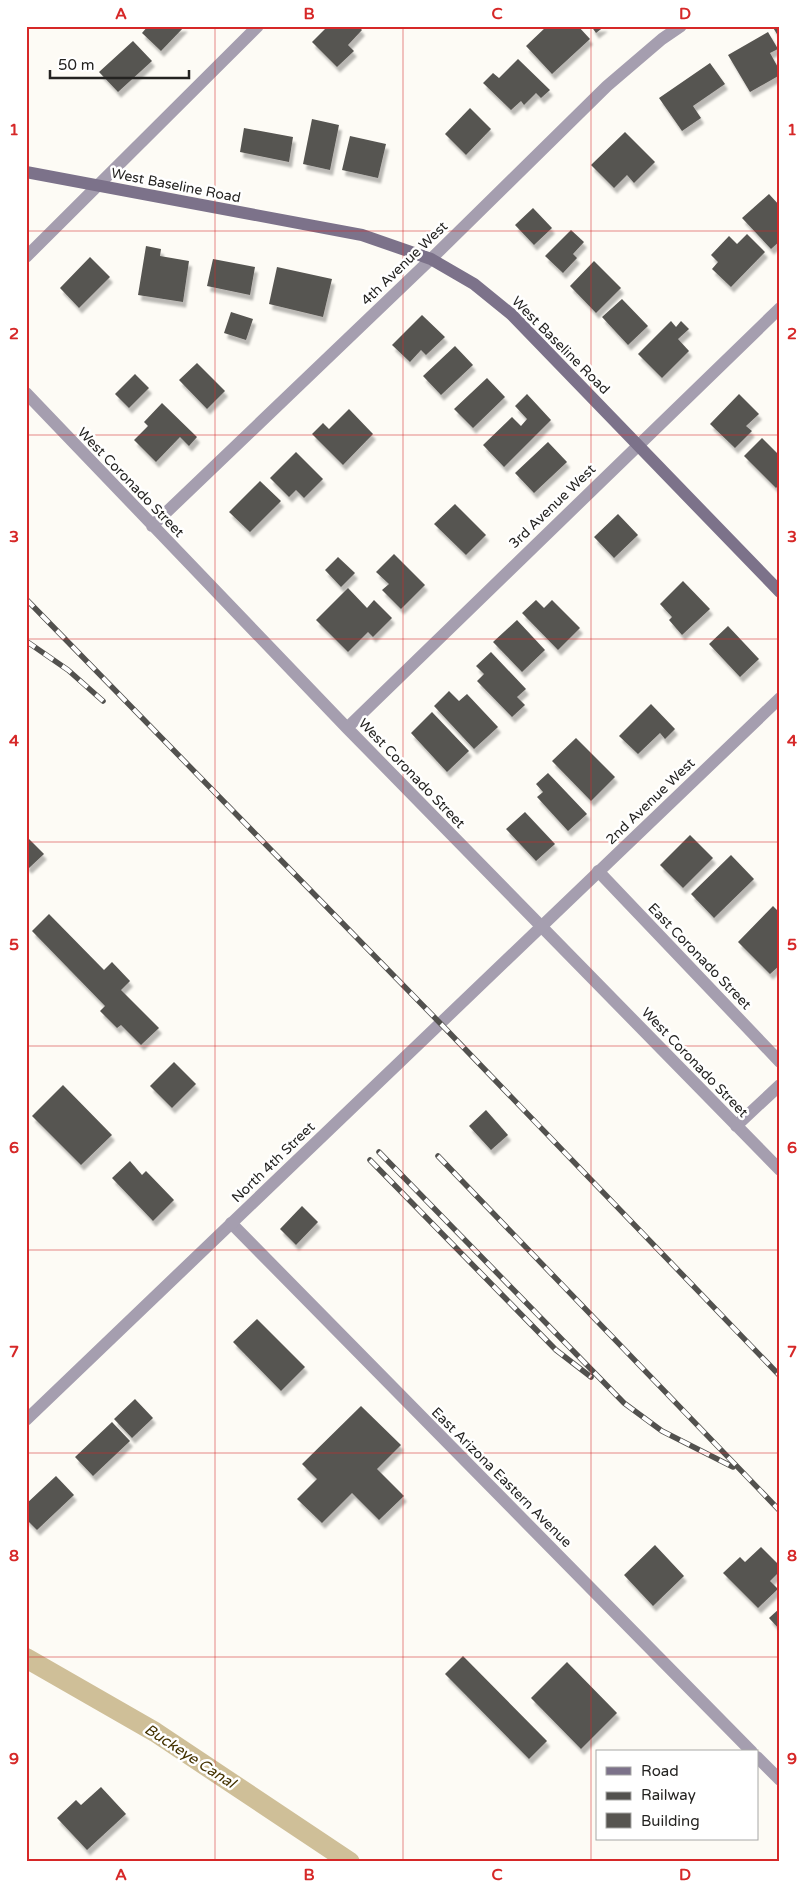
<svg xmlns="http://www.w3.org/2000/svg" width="806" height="1888" font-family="'Varela Round',sans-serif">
  <defs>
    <filter id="shadow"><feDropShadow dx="3" dy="5.5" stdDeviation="1" flood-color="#0004"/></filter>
  </defs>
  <rect width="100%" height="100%" fill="#fdfbf5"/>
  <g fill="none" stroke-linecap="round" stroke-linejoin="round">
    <path stroke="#cfbf98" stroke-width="20" d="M 26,1658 L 155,1732 L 350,1862"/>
  </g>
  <path fill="#575551" filter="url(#shadow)" d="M 148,26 L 185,26 L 161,51 L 142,33 Z
    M 328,26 L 358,26 L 362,30 L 348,45 L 354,51 L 337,67 L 312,42 Z
    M 547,26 L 578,26 L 590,39 L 552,74 L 526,46 Z
    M 591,26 L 605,26 L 596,33 Z
    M 772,26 L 780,26 L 780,39 Z
    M 768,32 L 778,49 L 770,53 L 780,71 L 780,75 L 750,92 L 728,55 Z
    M 133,41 L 152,61 L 118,92 L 99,72 Z
    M 518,59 L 550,90 L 541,98 L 536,93 L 524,105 L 521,101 L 511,110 L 483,83 L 493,73 L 499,78 Z
    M 710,63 L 725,84 L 693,106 L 701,118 L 682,131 L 659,98 Z
    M 470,108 L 491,129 L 466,155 L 445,134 Z
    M 312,119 L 339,125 L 330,170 L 303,164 Z
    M 244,128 L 293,137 L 289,162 L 240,152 Z
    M 625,132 L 655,162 L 634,183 L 627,175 L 614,188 L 591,165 Z
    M 350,136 L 386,144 L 378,178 L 342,170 Z
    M 769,194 L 780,206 L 780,241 L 771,249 L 742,218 Z
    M 533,208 L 552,228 L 534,245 L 515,225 Z
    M 571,230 L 584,242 L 573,254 L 577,258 L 563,273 L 545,256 Z
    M 747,234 L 765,252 L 731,287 L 712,269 L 718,262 L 711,255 L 729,236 L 737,244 Z
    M 146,246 L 161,249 L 160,256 L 189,261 L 183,302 L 138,295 Z
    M 90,257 L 110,277 L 79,308 L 60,288 Z
    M 213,259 L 255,267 L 250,295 L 207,286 Z
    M 594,261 L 621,288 L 596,313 L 570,286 Z
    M 277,267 L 332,279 L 323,317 L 269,304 Z
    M 622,299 L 648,326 L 628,345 L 602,317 Z
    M 231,312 L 253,319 L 246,340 L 224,333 Z
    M 422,315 L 445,337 L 426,355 L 421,350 L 410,362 L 392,345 Z
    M 671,321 L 676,327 L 681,321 L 689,329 L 678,339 L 689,351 L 662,378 L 638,354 Z
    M 455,346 L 473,365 L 441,395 L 423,376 Z
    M 197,363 L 225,391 L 207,409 L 179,380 Z
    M 135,374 L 149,388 L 129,408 L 115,394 Z
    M 487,378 L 505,397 L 473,428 L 454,409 Z
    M 527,394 L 551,420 L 504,467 L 483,445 L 512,417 L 521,426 L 527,419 L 515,406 Z
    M 739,394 L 759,414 L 746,426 L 752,431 L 735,448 L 710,424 Z
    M 162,403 L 197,437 L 189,446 L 180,437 L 156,462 L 134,440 L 148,426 L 144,422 Z
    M 349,409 L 373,434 L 343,465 L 312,434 L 323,423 L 329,429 Z
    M 762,438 L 780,456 L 780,484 L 776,488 L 744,456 Z
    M 548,442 L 567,462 L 534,493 L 515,473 Z
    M 296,452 L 323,479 L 304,498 L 296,490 L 289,497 L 270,478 Z
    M 260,481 L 281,501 L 250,532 L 229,512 Z
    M 455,504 L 486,535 L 466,555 L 434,524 Z
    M 618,514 L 638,535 L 614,558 L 594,537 Z
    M 394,554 L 425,585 L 401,609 L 382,590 L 389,584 L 376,572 Z
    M 338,557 L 355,573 L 341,587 L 325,570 Z
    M 683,581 L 710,609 L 682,635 L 669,620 L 672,617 L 660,604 Z
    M 348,588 L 367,608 L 374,600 L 392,618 L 373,637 L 368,632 L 348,652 L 316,620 Z
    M 536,600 L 544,608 L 552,600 L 580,628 L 558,650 L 522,613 Z
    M 517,620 L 545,650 L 522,672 L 493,642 Z
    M 728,626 L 759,659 L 740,677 L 709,644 Z
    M 491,652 L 526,689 L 517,697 L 525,705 L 512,717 L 477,681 L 484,674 L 476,666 Z
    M 449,691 L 459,701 L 467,694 L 498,727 L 474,749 L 434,706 Z
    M 651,704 L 675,729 L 665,739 L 660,733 L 638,754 L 619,736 Z
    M 432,712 L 469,751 L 447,772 L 411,733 Z
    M 576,738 L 615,777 L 591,801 L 552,761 Z
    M 548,773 L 587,814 L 568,831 L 537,797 L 543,792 L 536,784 Z
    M 525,812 L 555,844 L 536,861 L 506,829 Z
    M 690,835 L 713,858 L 683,888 L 660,865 Z
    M 26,836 L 44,854 L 29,868 L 26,866 Z
    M 731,855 L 754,879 L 714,918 L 691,894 Z
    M 773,906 L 780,913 L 780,965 L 770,974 L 738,942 Z
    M 49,914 L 104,970 L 112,962 L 130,981 L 121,990 L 159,1028 L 141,1045 L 121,1025 L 117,1028 L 100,1011 L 105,1006 L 32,931 Z
    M 174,1062 L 196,1084 L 172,1108 L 150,1086 Z
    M 63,1085 L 112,1135 L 81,1165 L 32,1116 Z
    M 486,1110 L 508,1135 L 491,1150 L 469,1126 Z
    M 130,1161 L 142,1175 L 146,1171 L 174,1200 L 153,1221 L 112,1178 Z
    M 302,1206 L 318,1222 L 296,1245 L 280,1229 Z
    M 257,1319 L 305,1367 L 281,1391 L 233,1342 Z
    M 135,1399 L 153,1418 L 132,1438 L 114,1419 Z
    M 361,1406 L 401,1445 L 377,1469 L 404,1496 L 379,1520 L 352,1493 L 322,1523 L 297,1499 L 317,1479 L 302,1464 Z
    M 112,1422 L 130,1441 L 93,1476 L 75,1457 Z
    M 56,1476 L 74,1495 L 37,1530 L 26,1519 L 26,1504 Z
    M 655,1545 L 684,1576 L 653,1606 L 624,1575 Z
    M 761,1547 L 780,1566 L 780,1571 L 770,1581 L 778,1589 L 758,1608 L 723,1573 L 740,1557 L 745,1562 Z
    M 780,1608 L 780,1630 L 769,1618 Z
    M 463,1656 L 547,1741 L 529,1759 L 445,1674 Z
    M 567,1662 L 617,1713 L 581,1749 L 531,1698 Z
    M 101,1787 L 126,1814 L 87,1850 L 57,1818 L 76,1800 L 81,1805 Z"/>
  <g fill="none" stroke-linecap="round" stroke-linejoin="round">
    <path stroke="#a59eaf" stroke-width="12" d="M 26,257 L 258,26
      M 26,393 L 347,728 L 780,1170
      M 152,526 L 431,259 L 607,86 L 662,39 L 681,26
      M 347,728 L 780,308
      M 598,871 L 780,1062
      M 736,1126 L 780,1085
      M 231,1223 L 752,1752
      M 757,1757 L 780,1780"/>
    <path stroke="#a59eaf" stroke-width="12" d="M 26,1420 L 780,698"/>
    <path stroke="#7c728a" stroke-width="12" d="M 26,172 L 362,235 L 431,259 L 474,284 L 511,314 L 780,592"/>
    <g stroke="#52514e" stroke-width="5.5">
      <path id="rail" d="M 26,599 L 440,1023 L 780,1376
        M 26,641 L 68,670 L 103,701
        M 379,1152 L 624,1403 L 662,1431 L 733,1467
        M 438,1156 L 780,1511
        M 370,1160 L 556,1350 L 591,1377"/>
    </g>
    <use href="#rail" stroke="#fff" stroke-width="4" stroke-dasharray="11" stroke-linecap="butt"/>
  </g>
  <path fill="none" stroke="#d62828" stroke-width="1" stroke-opacity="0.55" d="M 215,26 L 215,1862M 403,26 L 403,1862M 591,26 L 591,1862M 26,231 L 780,231M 26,435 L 780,435M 26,639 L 780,639M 26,842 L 780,842M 26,1046 L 780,1046M 26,1250 L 780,1250M 26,1453 L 780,1453M 26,1657 L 780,1657"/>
  <g text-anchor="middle" stroke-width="5" stroke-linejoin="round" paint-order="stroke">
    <g font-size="14" fill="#242321" stroke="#fff">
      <text transform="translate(176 185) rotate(11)" y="5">West Baseline Road</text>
      <text transform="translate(404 263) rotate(-44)" y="5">4th Avenue West</text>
      <text transform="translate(561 345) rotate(45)" y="5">West Baseline Road</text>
      <text transform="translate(131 482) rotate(46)" y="5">West Coronado Street</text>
      <text transform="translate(552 506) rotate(-44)" y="5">3rd Avenue West</text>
      <text transform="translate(412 773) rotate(46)" y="5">West Coronado Street</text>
      <text transform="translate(650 801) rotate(-44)" y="5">2nd Avenue West</text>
      <text transform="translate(700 956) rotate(46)" y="5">East Coronado Street</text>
      <text transform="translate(695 1062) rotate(46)" y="5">West Coronado Street</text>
      <text transform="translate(273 1162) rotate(-44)" y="5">North 4th Street</text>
      <text transform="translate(502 1477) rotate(45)" y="5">East Arizona Eastern Avenue</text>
    </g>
    <g font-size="15" font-style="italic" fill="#443200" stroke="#fff">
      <text transform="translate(190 1756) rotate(33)" y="5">Buckeye Canal</text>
    </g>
  </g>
  <rect width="806" height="1888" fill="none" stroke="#ffffff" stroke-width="55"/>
  <rect x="596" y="1750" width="162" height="90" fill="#ffffff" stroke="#a7a7a6"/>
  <rect x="606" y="1767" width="25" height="8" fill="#7c728a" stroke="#a7a7a6"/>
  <text x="641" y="1776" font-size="15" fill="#242321">Road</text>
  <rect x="606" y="1792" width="25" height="8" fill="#52514e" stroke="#a7a7a6"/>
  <text x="641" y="1800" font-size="15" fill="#242321">Railway</text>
  <rect x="606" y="1813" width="25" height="15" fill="#575551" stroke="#a7a7a6"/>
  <text x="641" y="1826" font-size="15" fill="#242321">Building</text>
  <path d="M50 70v8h139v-8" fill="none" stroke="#242321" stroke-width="2.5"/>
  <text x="58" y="70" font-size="15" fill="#242321" stroke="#ffffff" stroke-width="4" paint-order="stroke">50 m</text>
  <rect x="28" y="28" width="750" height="1832" fill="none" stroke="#d62828" stroke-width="2"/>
  <g font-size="16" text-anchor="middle" font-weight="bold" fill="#d62828">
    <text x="121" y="19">A</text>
    <text x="309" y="19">B</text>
    <text x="497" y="19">C</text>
    <text x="685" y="19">D</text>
    <text x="14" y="135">1</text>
    <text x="792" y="135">1</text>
    <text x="14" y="339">2</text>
    <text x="792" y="339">2</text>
    <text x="14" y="542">3</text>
    <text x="792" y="542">3</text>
    <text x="14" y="746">4</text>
    <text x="792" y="746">4</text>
    <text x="14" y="950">5</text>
    <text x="792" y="950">5</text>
    <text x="14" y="1153">6</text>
    <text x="792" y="1153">6</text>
    <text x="14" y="1357">7</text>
    <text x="792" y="1357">7</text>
    <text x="14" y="1561">8</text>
    <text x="792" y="1561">8</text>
    <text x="14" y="1764">9</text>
    <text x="792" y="1764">9</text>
    <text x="121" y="1880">A</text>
    <text x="309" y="1880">B</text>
    <text x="497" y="1880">C</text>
    <text x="685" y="1880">D</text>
  </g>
</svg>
